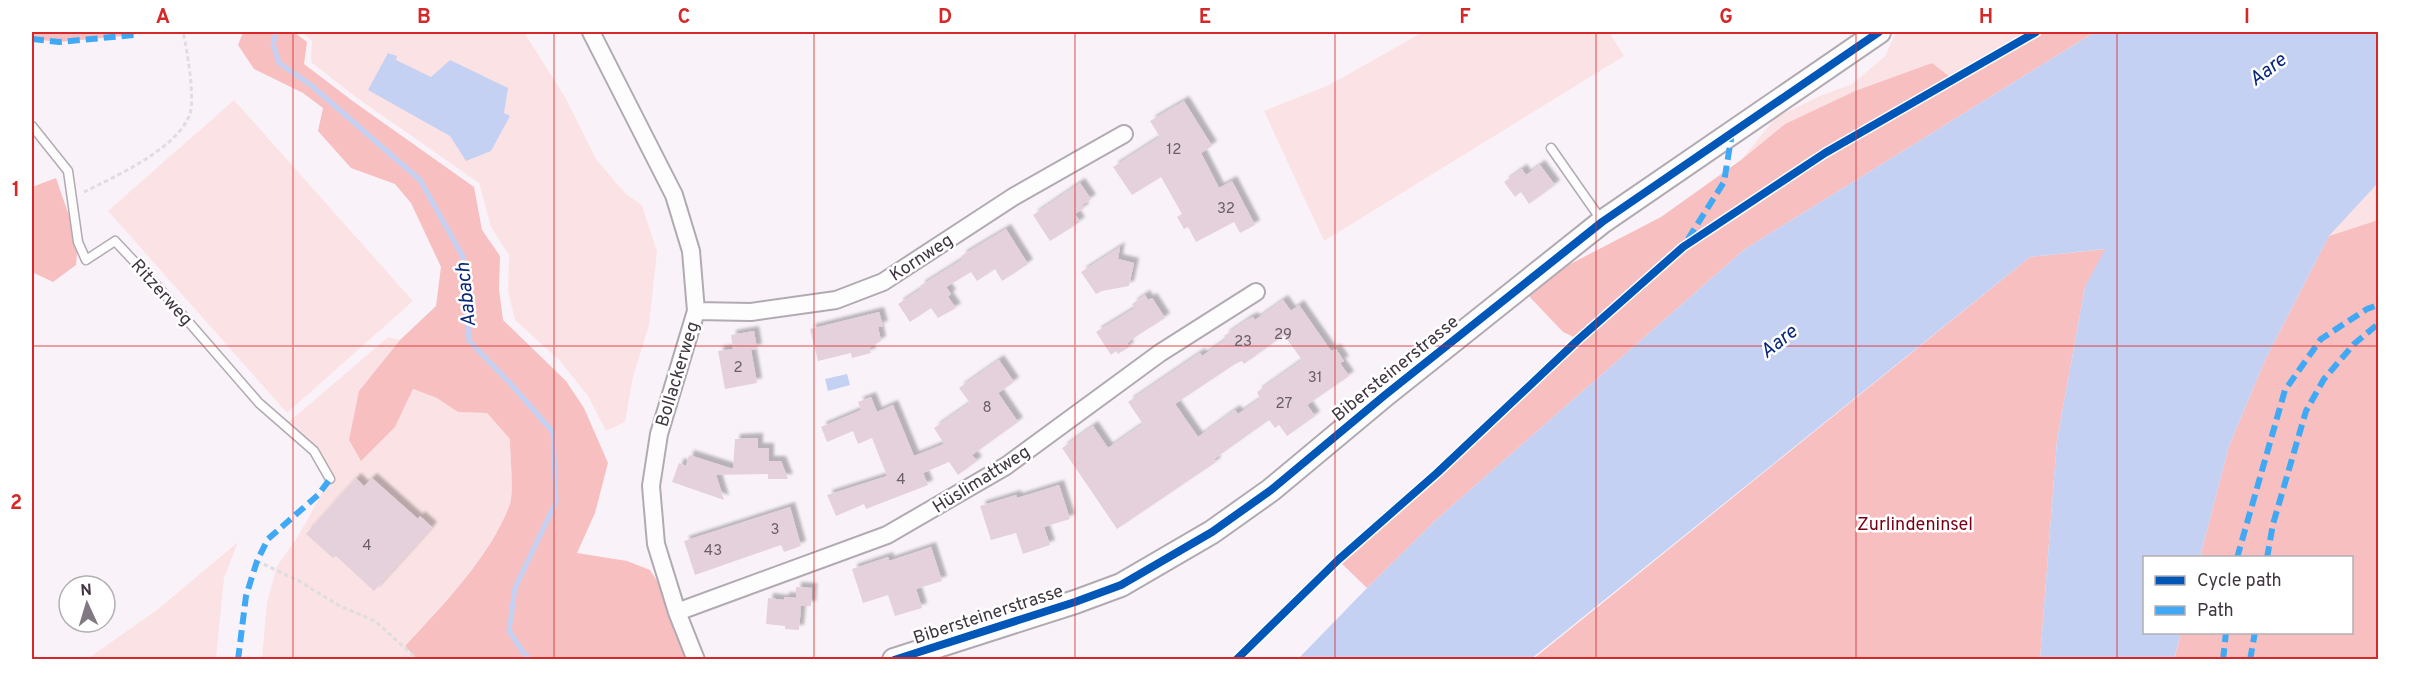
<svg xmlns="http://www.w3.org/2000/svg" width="2410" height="691" font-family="Overpass,sans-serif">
  <defs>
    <filter id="shadow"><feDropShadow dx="5" dy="-5" stdDeviation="1.5" flood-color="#0004"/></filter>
  </defs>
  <rect width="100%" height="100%" fill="#f9f3f9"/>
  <path fill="#fbe3e5" d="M 302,32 L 524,32 L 565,97 L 596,159 L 626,194 L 642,205 L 657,252 L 649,325 L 633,377 L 625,422 L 606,431 L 588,396 L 560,361 L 515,320 L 508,291 L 509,255 L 491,227 L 479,183 L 357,98 L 311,62 L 312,41 Z
    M 1423,32 L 1609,32 L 1624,56 L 1324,241 L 1264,111 L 1329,85 Z
    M 1896,32 L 2034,32 L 1954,80 L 1932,63 L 1855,91 L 1785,124 L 1741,160 L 1776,117 L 1820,96 L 1852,84 L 1885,56 Z
    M 234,100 L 413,301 L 287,413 L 108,211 Z
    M 2378,183 L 2378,220 L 2329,236 Z
    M 388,337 L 400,340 L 359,391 L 395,427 L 413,389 L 437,398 L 458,412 L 487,413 L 510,439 C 510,454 514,491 510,504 C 492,554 441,607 405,645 L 418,659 L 262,660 L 267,602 L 277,566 L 297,538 L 330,479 L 314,451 L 284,426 Z
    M 238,542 L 224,578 L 216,659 L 87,659 L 157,610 Z"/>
  <path fill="#f7bfc0" d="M 32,32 L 139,32 L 134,35 L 59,42 L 32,39 Z
    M 243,32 L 294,32 L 307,42 L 304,64 L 354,102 L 474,187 L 482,230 L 500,256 L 499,289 L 503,320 L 566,381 L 584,408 L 608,463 L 595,513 L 577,553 L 627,561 L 650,570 L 677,612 L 687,659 L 418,660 L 405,646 C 442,606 491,556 510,504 C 514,491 510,454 510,439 L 487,413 L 458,412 L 437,398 L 413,389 L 395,427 L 361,461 L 349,440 L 359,391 L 400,340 L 436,306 L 441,267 L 411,203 L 395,184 L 351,168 L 318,131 L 323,108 L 303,93 L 254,69 L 238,45 Z
    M 2036,32 L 2095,32 L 1745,249 L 1437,519 L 1367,588 L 1338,560 L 1437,473 L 1578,339 L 1563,332 L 1522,289 L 1661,217 L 1741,160 L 1785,124 L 1855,91 L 1932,63 L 1954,80 Z
    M 56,178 L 78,242 L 76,265 L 53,282 L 32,272 L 32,187 Z
    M 2378,220 L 2378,659 L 2174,660 L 2181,633 L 2352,632 L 2352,558 L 2200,557 L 2229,446 L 2265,360 L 2329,236 Z
    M 2106,249 L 2085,287 L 2057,440 L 2040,659 L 1532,660 L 2030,257 Z"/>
  <path fill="#c4d1f3" d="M 2095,32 L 2378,32 L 2378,183 L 2329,236 L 2265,360 L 2229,446 L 2200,557 L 2144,558 L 2144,632 L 2181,633 L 2174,659 L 2040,659 L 2057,440 L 2085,287 L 2105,249 L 2030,257 L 1531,659 L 1298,659 L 1367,588 L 1437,519 L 1745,249 Z
    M 388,53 L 397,56 L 396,60 L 431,77 L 450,60 L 508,88 L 504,113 L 510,116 L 491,151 L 466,161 L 450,136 L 368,90 Z
    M 847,374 L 850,385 L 828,391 L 825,379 Z"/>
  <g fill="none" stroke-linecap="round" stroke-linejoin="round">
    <path stroke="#c4d1f3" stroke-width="5" d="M 276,32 L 273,44 L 279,63 L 312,86 L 420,180 L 463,257 L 469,341 L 509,382 L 553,432 L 556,502 L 515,588 L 509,631 L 525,655 L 531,660"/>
  </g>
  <path fill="#e5d1db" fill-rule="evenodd" filter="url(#shadow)" d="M 1184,101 L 1212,146 L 1201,153 L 1219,188 L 1232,181 L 1255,225 L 1240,233 L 1234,222 L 1196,242 L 1188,227 L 1184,229 L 1177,217 L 1182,214 L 1161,177 L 1132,195 L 1113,167 L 1160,137 L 1150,121 Z
    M 1540,165 L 1555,185 L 1529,204 L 1521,192 L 1515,197 L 1504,182 L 1522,169 L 1526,175 Z
    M 1080,183 L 1091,199 L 1082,205 L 1084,208 L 1075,214 L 1080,222 L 1050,241 L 1033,215 Z
    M 1006,229 L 1028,264 L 1002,281 L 995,269 L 977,281 L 971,272 L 946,287 L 951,294 L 948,297 L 956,308 L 938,318 L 931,308 L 910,322 L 898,304 L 921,289 L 920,286 L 963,259 L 961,256 Z
    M 1120,247 L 1118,259 L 1134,263 L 1129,286 L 1102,291 L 1096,294 L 1081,272 Z
    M 1145,295 L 1148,300 L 1152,298 L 1165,318 L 1132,339 L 1127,344 L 1129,347 L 1118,354 L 1116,351 L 1111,355 L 1096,332 L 1135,308 L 1132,304 Z
    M 1283,300 L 1291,311 L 1299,305 L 1331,351 L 1336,349 L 1344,361 L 1340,363 L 1349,376 L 1307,405 L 1315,416 L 1287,436 L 1279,425 L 1275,428 L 1269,420 L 1214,459 L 1216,462 L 1117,529 L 1062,448 L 1093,426 L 1108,448 L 1134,430 L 1143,424 L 1128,402 L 1200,353 L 1202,356 L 1227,339 L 1224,336 L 1247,320 L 1253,317 L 1255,320 ZM 1284,335 L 1302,360 L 1257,392 L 1260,399 L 1238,414 L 1235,410 L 1198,437 L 1175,404 L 1235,364 L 1242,361 L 1244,364 Z
    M 879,312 L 883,326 L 878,327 L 881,341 L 869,348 L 871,353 L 852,358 L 851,353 L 818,361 L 810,329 Z
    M 754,331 L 757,349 L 751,350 L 757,383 L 725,389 L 718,351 L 733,349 L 731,335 Z
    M 999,360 L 1014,382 L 998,393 L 1018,422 L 972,455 L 977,461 L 958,475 L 949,462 L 923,473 L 928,485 L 866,509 L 864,504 L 836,516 L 827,495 L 887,476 L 872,438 L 858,444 L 853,431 L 827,442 L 821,427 L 861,410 L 858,402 L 871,397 L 877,412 L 893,405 L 914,456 L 944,444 L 934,428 L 970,403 L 959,388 Z
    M 758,438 L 758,448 L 769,448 L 769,461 L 781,461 L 788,479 L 768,479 L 768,474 L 716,475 L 724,500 L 672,482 L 679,463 L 686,466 L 689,455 L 733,469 L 735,439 Z
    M 356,478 L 364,486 L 372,478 L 418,519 L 420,516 L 432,527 L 374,591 L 336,556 L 333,558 L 306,534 Z
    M 1059,485 L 1070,519 L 1044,527 L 1050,545 L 1023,554 L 1016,533 L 991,540 L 980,506 L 1016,495 L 1017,498 Z
    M 790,507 L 801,546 L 784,552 L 781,545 L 695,575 L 684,541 Z
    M 931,547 L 942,581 L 916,589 L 922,608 L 895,616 L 888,595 L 863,603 L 852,569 L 888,557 L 889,561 Z
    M 796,587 L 812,588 L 811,606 L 801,606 L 799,630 L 785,629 L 785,626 L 766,624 L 768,598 L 784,600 L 784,597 L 796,598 Z"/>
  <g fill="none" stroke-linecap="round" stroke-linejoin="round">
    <g stroke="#b2aab3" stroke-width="11">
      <path id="service" d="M 32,126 L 68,171 L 78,242 L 86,260 L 115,241 L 160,289 L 259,403 L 314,451 L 330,479
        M 1551,148 L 1602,221"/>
    </g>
    <g stroke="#b2aab3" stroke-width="20">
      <path id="minor" d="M 591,32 L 674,195 L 691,251 L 696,311 L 659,434 L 651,486 L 656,544 L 677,612 L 696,660
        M 696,311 L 751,312 L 836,300 L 883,282 L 1013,197 L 1124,134
        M 677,612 L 887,535 L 1006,466 L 1160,353 L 1256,292"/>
    </g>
    <g stroke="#b2aab3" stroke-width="26">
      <path id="secondary" d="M 894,660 L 1075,602 L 1121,585 L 1212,532 L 1271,490 L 1385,395 L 1602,222 L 1879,32"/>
    </g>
    <path stroke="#dfdddf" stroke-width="3" stroke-dasharray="4.5 3" stroke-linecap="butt" d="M 84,192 C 116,176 177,149 190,114 C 195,97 187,49 183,32
      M 257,561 L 299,581 L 338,605 L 375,621 L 418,660"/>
    <use href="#service" stroke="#fefdfe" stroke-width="8"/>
    <use href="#minor" stroke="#fefdfe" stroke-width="16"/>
    <use href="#secondary" stroke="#fefdfe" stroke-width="22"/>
    <path stroke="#3fa9f5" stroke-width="6" stroke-dasharray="12 6" stroke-linecap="butt" d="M 32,39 L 59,42 L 134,35 L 139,32
      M 1688,239 L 1724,182 L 1732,133
      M 2237,558 L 2285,390 L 2321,339 L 2367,309 L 2378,305
      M 2267,558 L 2273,524 L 2306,411 L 2324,379 L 2354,344 L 2378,324
      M 238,660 L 246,596 L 257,561 L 268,539 L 318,495 L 330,479
      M 2223,660 L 2226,632
      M 2250,660 L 2255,632"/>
    <g stroke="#fff" stroke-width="11">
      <path id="cycleway" d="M 894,660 L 1075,602 L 1121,585 L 1212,532 L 1271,490 L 1385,395 L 1602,222 L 1879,32
        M 1236,660 L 1338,560 L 1437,473 L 1579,339 L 1683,247 L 1825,153 L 2036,32"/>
    </g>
    <use href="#cycleway" stroke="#0057b8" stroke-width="8"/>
  </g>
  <path fill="none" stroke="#d62828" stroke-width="1.5" stroke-opacity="0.55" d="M 293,32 L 293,660M 554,32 L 554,660M 814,32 L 814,660M 1075,32 L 1075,660M 1335,32 L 1335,660M 1596,32 L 1596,660M 1856,32 L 1856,660M 2117,32 L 2117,660M 32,346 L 2378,346"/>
  <g text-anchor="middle" stroke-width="5" stroke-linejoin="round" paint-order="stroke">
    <g font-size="15" fill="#6a5e68">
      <text x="1174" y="154">12</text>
      <text x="1226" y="213">32</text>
      <text x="1283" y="339">29</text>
      <text x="1243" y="346">23</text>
      <text x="738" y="372">2</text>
      <text x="1315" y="382">31</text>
      <text x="1284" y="408">27</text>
      <text x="987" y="412">8</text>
      <text x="901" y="484">4</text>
      <text x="775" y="534">3</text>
      <text x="367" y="550">4</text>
      <text x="713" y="555">43</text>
    </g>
    <g font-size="18" fill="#413742" stroke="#fff">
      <text transform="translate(921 257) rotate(-33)" y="6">Kornweg</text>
      <text transform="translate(162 292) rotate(48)" y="6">Ritzerweg</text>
      <text transform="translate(1395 368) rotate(-39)" y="6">Bibersteinerstrasse</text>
      <text transform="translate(677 374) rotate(-73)" y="6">Bollackerweg</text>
      <text transform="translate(981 479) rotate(-32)" y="6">Hüslimattweg</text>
      <text transform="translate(988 614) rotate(-18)" y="6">Bibersteinerstrasse</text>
    </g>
    <g font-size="18" fill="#780016" stroke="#fff">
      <text x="1915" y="530">Zurlindeninsel</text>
    </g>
    <g font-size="20" font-style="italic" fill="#0b287b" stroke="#fff">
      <text transform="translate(2267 69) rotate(-37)" y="7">Aare</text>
      <text transform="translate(465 295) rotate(-96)" y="7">Aabach</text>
      <text transform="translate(1778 341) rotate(-38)" y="7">Aare</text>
    </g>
  </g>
  <rect width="2410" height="691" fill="none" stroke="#ffffff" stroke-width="66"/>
  <rect x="2143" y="556" width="210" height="78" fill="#ffffff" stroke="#b3afb3" stroke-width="1.5"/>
  <rect x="2155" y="576" width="30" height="9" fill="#0057b8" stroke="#b3afb3" stroke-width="1.5"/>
  <text x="2197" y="586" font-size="18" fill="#413742">Cycle path</text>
  <rect x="2155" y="606" width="30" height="9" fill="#3fa9f5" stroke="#b3afb3" stroke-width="1.5"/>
  <text x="2197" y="616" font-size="18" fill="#413742">Path</text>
  <g transform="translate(87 604) rotate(356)"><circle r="28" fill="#ffffff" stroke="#b3afb3" stroke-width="1.5"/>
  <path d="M0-4.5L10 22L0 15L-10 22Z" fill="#817982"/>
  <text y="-9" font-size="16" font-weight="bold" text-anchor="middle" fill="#413742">N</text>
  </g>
  <rect x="33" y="33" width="2344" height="625" fill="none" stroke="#d62828" stroke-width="2"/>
  <g font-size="20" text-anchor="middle" font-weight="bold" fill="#d62828">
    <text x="163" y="23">A</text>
    <text x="424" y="23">B</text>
    <text x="684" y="23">C</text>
    <text x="945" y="23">D</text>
    <text x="1205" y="23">E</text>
    <text x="1465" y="23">F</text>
    <text x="1726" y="23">G</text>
    <text x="1986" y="23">H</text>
    <text x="2247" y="23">I</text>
    <text x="16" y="196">1</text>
    <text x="16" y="509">2</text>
  </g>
</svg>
